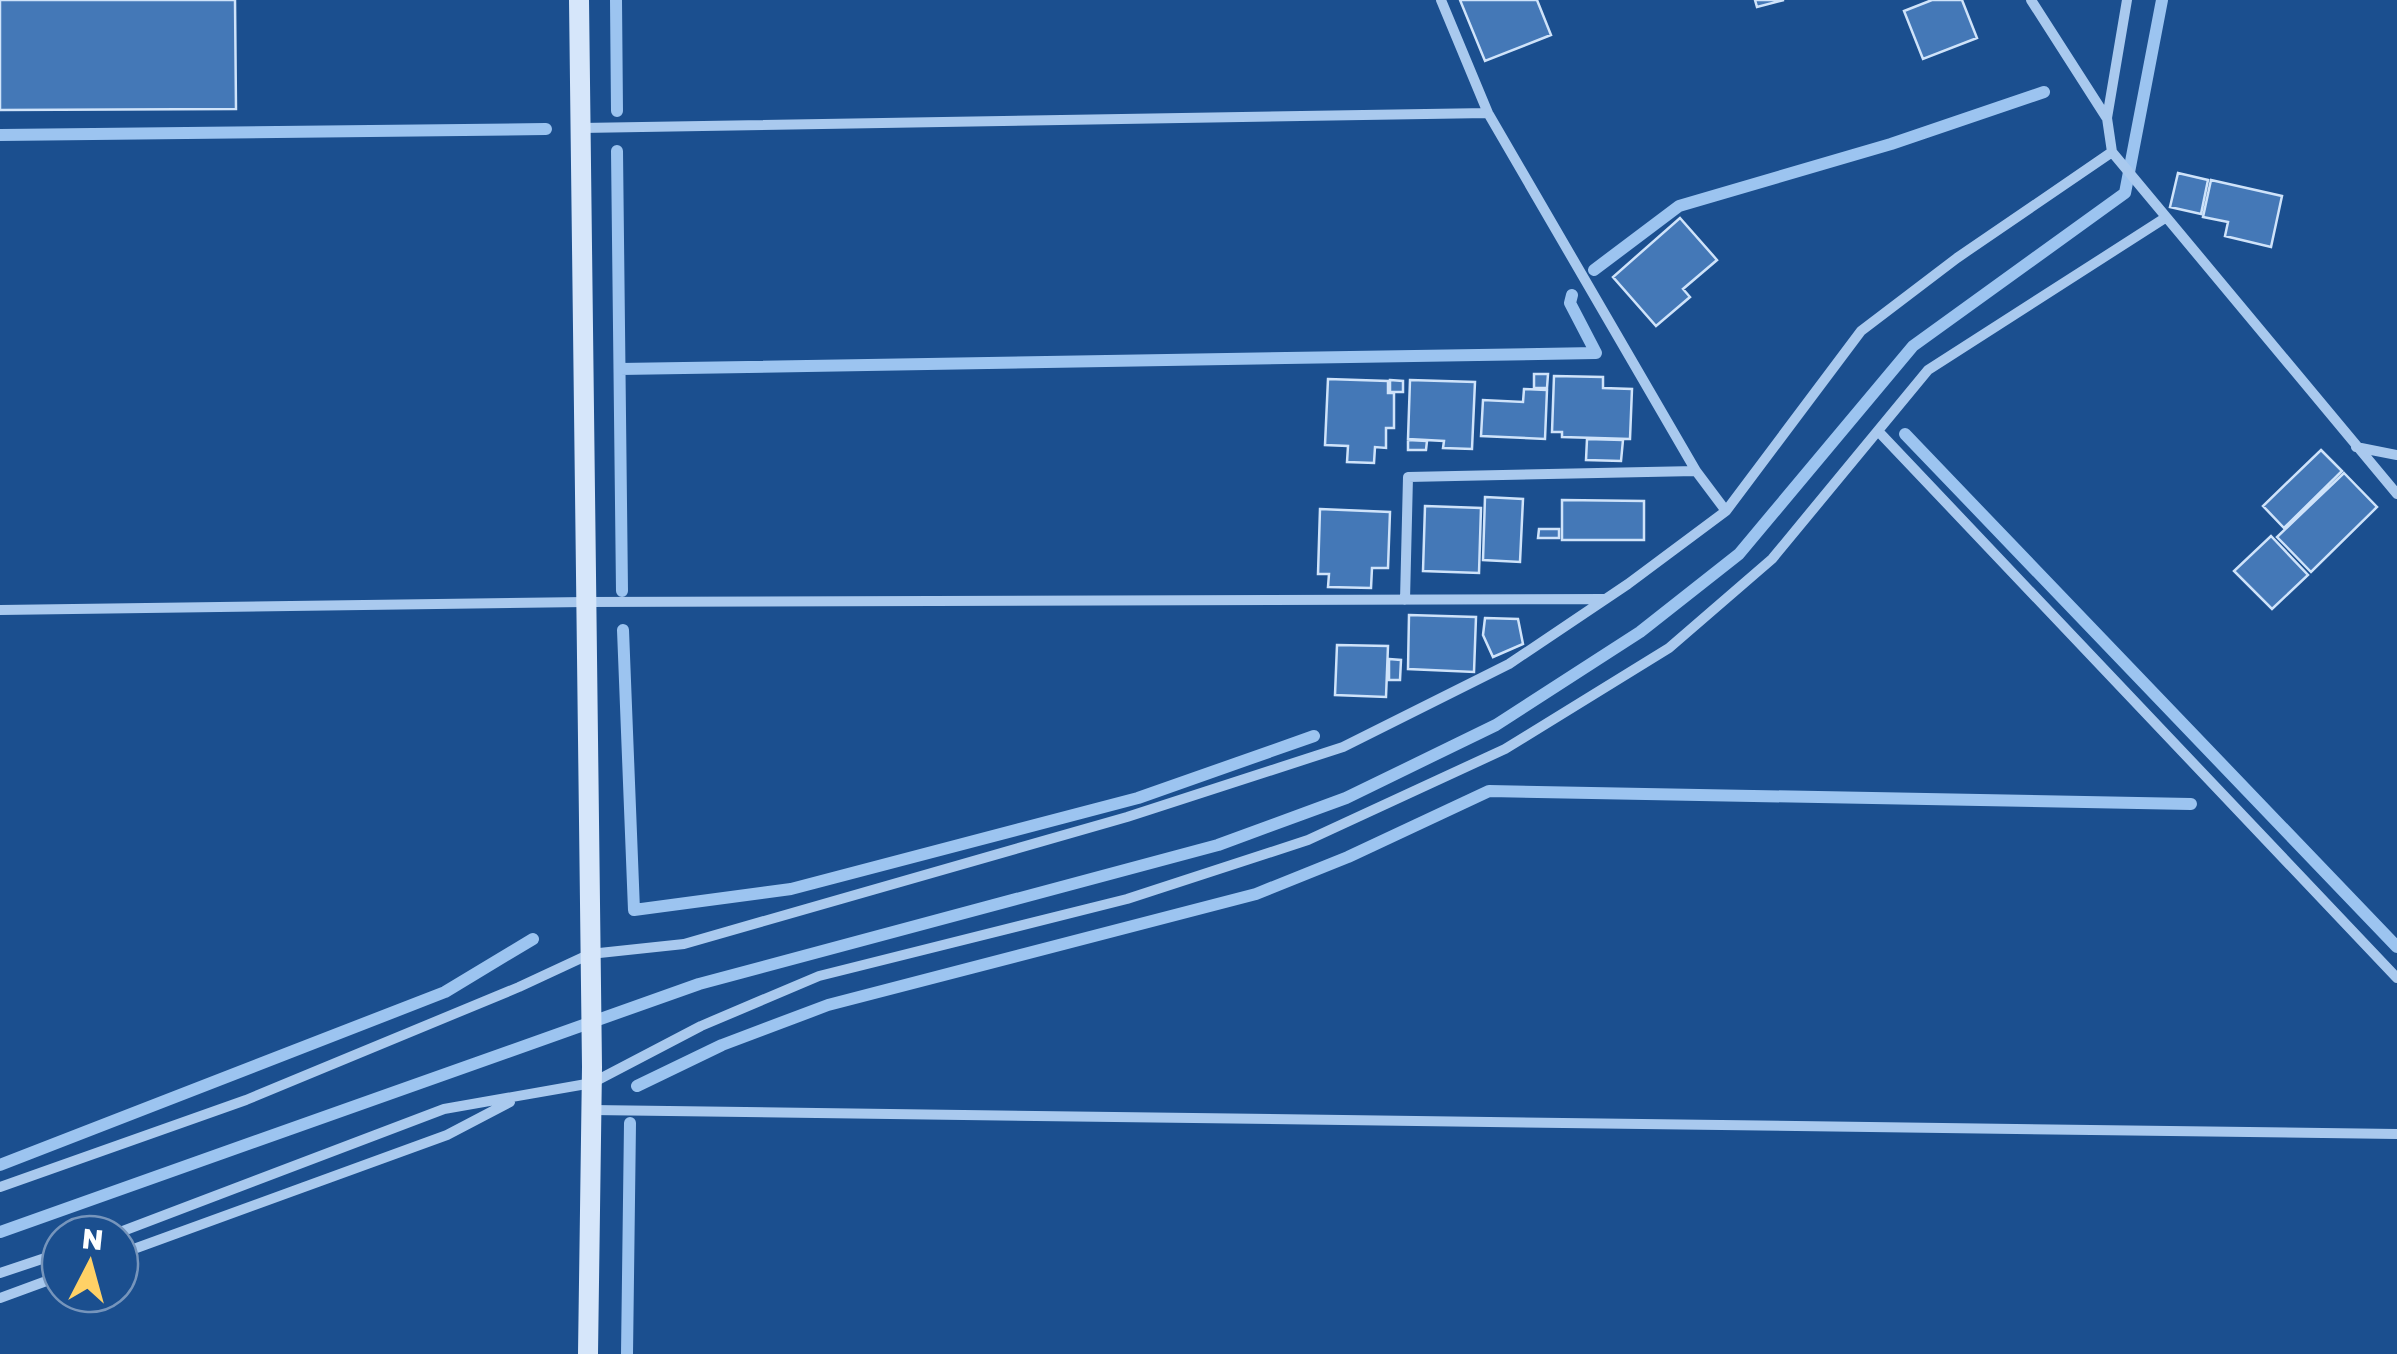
<svg xmlns="http://www.w3.org/2000/svg" width="2397" height="1354" font-family="'Golos Text',sans-serif">
  <rect width="100%" height="100%" fill="#1b4f8f"/>
  <g fill="none" stroke-linecap="round" stroke-linejoin="round">
    <path stroke="#9cc4f0" stroke-width="12" d="M 616,0 L 617,111
      M 0,135 L 546,129
      M 617,151 L 622,591
      M 1594,270 L 1679,206 L 1891,144 L 2044,92
      M 620,369 L 1596,353 L 1570,303 L 1572,295
      M 1905,434 L 2397,947
      M 623,630 L 634,910 L 791,889 L 1138,798 L 1314,736
      M 637,1086 L 722,1045 L 828,1005 L 1256,894 L 1348,857 L 1489,791 L 2191,804
      M 0,1165 L 445,992 L 533,939
      M 0,1232 L 699,984 L 1218,845 L 1346,798 L 1496,725 L 1640,632 L 1739,554 L 1913,346 L 2125,193 L 2162,0
      M 627,1354 L 630,1123"/>
  </g>
  <path fill="#4478b7" stroke="#cfe3fa" stroke-width="2.5" d="M 0,0 L 235,0 L 236,109 L 0,110 Z
    M 1460,0 L 1537,0 L 1551,35 L 1485,61 Z
    M 1755,0 L 1784,0 L 1757,7 Z
    M 1932,0 L 1962,0 L 1977,38 L 1923,59 L 1904,11 Z
    M 2178,173 L 2208,180 L 2201,214 L 2170,207 Z
    M 2211,180 L 2282,196 L 2271,247 L 2225,236 L 2228,222 L 2203,217 Z
    M 1680,218 L 1717,260 L 1683,289 L 1690,297 L 1656,326 L 1613,277 Z
    M 1534,374 L 1548,374 L 1547,388 L 1534,388 Z
    M 1554,376 L 1603,377 L 1603,388 L 1632,389 L 1630,439 L 1562,437 L 1562,432 L 1552,432 Z
    M 1328,379 L 1388,381 L 1388,393 L 1394,393 L 1394,428 L 1386,428 L 1386,448 L 1375,447 L 1374,463 L 1347,462 L 1348,446 L 1325,445 Z
    M 1390,380 L 1403,381 L 1403,392 L 1390,392 Z
    M 1410,380 L 1475,382 L 1472,449 L 1443,448 L 1444,441 L 1408,439 Z
    M 1524,389 L 1547,390 L 1545,439 L 1481,436 L 1483,400 L 1523,402 Z
    M 1587,439 L 1623,440 L 1621,461 L 1586,460 Z
    M 1408,440 L 1427,441 L 1426,450 L 1408,450 Z
    M 2321,450 L 2342,471 L 2284,528 L 2263,506 Z
    M 2344,473 L 2377,507 L 2311,572 L 2277,537 Z
    M 1485,497 L 1523,499 L 1520,562 L 1483,560 Z
    M 1562,500 L 1644,501 L 1644,540 L 1562,540 Z
    M 1425,506 L 1481,508 L 1479,573 L 1423,571 Z
    M 1320,509 L 1390,512 L 1388,568 L 1372,568 L 1371,588 L 1328,587 L 1329,574 L 1318,574 Z
    M 1539,529 L 1559,529 L 1559,538 L 1538,538 Z
    M 2271,536 L 2308,575 L 2272,609 L 2234,571 Z
    M 1409,615 L 1476,617 L 1474,672 L 1408,669 Z
    M 1485,618 L 1518,619 L 1523,644 L 1493,657 L 1483,635 Z
    M 1337,645 L 1388,646 L 1386,697 L 1335,695 Z
    M 1389,659 L 1401,660 L 1400,680 L 1389,680 Z"/>
  <g fill="none" stroke-linecap="round" stroke-linejoin="round">
    <path stroke="#a9c9ee" stroke-width="10" d="M 1441,0 L 1488,113 L 1696,471 L 1726,511
      M 2031,0 L 2106,117
      M 2127,0 L 2107,118 L 2112,152 L 2397,494
      M 581,128 L 1488,113
      M 1878,431 L 2397,978
      M 2356,447 L 2397,455
      M 1405,600 L 1408,477 L 1696,471
      M 0,610 L 585,602 L 1604,599
      M 592,1110 L 2397,1134
      M 0,1187 L 246,1100 L 519,987 L 590,954 L 684,944 L 1127,817 L 1343,747 L 1509,664 L 1628,584 L 1726,511 L 1861,331 L 1957,258 L 2112,152
      M 115,1234 L 444,1109 L 592,1083 L 701,1026 L 819,976 L 1127,899 L 1308,840 L 1505,749 L 1669,648 L 1772,559 L 1928,370 L 2165,218
      M 120,1254 L 447,1135 L 510,1102
      M 0,1273 L 60,1253
      M 0,1298 L 60,1276"/>
    <path stroke="#d6e6fa" stroke-width="20" d="M 579,0 L 592,1067 L 588,1354"/>
  </g>
  <g transform="translate(90 1264) rotate(6)"><circle r="48" fill="#1b4f8f" stroke="#7695bc" stroke-width="2.5"/>
  <path d="M0-8L18 38L0 25L-18 38Z" fill="#ffd166"/>
  <text y="-15" font-size="28" font-weight="bold" text-anchor="middle" fill="#ffffff">N</text>
  </g>
</svg>
